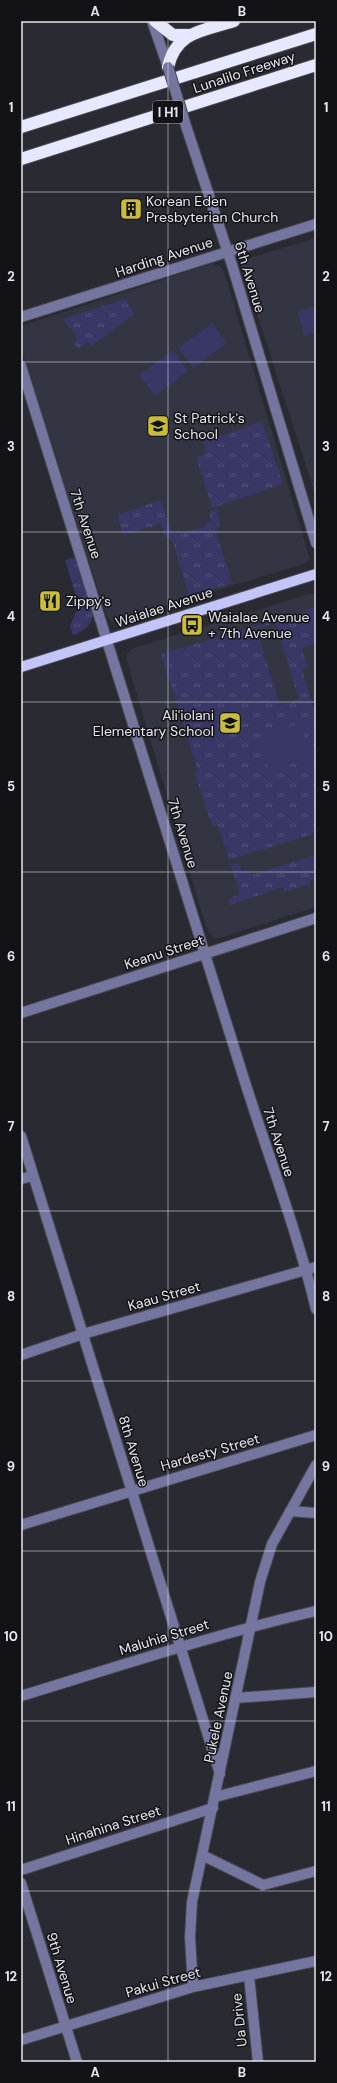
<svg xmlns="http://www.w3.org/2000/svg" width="337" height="2083" font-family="'DM Sans',sans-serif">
  <defs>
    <pattern id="grass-tufts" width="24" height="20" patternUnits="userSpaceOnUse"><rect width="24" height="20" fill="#383765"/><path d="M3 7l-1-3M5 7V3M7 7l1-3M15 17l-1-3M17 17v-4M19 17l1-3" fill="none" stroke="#55547b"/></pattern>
  </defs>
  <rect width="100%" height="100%" fill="#2a2a33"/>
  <path fill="#343542" d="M 316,238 L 316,497 L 240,261 Z
    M 211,264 L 220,266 L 224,272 L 310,559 L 304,564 L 112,622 L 107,617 L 21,348 L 21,326 Z
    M 309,594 L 316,594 L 316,907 L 219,938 L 214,938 L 208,931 L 203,917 L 127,661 L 127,654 L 134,648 Z"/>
  <path fill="url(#grass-tufts)" fill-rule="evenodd" d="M 125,299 L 135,314 L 91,346 L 88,342 L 78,349 L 73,343 L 78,339 L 63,319 Z
    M 262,421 L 283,484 L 212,508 L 196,457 L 206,453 L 203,442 Z
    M 161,500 L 171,530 L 178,534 L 204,527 L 210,520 L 210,511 L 217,509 L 220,523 L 216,531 L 232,583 L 189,596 L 173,542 L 165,536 L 161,524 L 123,535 L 117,515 Z
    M 76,557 L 93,612 C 92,625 85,631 73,635 L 70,626 L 79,606 L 65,560 Z
    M 307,611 L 310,617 L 300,622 L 312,633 L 316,630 L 316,643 L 302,648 L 308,668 L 302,670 L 313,707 L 315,707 L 316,709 L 316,833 L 229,860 L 218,825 L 212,826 L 195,774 L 198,771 L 161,654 ZM 275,623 L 299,699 L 280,705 L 256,629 Z
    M 316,855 L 316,878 L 309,880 L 311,884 L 284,892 L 283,887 L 230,905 L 228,899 L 240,894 L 231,865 L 239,863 L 242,872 L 249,870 L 251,875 Z"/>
  <path fill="#383765" d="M 316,306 L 316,333 L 305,336 L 297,312 Z
    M 212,323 L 227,343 L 193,368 L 178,348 Z
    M 173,350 L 188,371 L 155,396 L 139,375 Z
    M 315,607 L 316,630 L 309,635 L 299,628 L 300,622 L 309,617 L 307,609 Z
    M 184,653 L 190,657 L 191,661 L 187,670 L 182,671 L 173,666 L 172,662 L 176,657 Z
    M 301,723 L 311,756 L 269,769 L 259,736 Z"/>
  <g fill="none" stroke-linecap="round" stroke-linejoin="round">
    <g stroke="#484851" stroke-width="12">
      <path id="minor" d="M 152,21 L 168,67
        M 187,129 L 232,265 L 316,543
        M 21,317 L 316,224
        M 21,366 C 94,598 168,830 239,1063 C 264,1145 296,1226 316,1309
        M 21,1013 L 316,918
        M 21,1136 L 220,1774
        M 21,1179 L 32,1176
        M 21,1355 L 83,1334 L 316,1267
        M 290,1511 L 316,1513
        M 21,1525 L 316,1435
        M 21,1696 C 119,1666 216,1634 316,1611
        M 236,1698 L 316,1692
        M 215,1797 L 316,1771
        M 202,1855 L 263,1885 L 316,1871
        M 21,1870 L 213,1808
        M 21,1883 L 77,2062
        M 249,1976 L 258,2062
        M 193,1987 L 190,1937 L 192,1902 L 260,1582 L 272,1544 L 316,1465
        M 21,2040 L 193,1987 L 316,1961"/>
    </g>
    <g stroke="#484851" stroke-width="12">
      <path id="major" d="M 21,667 L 316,574"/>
    </g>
    <g stroke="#484851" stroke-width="14">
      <path id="highway" d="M 155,21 L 173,35 L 191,35
        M 168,67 C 176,31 203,31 234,21
        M 21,127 L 316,34
        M 21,159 L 316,65"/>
    </g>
    <use href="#minor" stroke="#7576a0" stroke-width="10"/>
    <use href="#major" stroke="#c3c5f9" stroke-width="10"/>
    <use href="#highway" stroke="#e6e8fd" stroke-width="12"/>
    <g stroke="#484851" stroke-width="12" stroke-linecap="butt">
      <path id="minor-bridge" d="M 168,67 L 187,129"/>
    </g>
    <use href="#minor-bridge" stroke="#7576a0" stroke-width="10"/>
  </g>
  <path fill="none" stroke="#e6e6ec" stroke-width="1" stroke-opacity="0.55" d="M 168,21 L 168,2062M 21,192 L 316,192M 21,362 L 316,362M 21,532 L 316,532M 21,702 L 316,702M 21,872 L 316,872M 21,1042 L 316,1042M 21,1211 L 316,1211M 21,1381 L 316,1381M 21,1551 L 316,1551M 21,1721 L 316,1721M 21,1891 L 316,1891"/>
  <defs>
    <g id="building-square" transform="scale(1.15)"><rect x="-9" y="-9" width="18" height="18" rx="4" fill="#c9bb3b" stroke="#131317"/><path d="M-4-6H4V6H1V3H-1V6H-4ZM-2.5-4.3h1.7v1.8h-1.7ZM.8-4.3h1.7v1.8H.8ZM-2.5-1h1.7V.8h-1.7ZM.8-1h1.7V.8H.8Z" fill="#111"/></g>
    <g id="school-square" transform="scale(1.15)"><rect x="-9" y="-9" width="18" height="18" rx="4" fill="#c9bb3b" stroke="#131317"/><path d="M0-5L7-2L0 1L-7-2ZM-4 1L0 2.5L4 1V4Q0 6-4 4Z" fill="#111"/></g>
    <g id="restaurant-square" transform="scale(1.15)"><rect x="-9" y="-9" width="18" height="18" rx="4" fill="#c9bb3b" stroke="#131317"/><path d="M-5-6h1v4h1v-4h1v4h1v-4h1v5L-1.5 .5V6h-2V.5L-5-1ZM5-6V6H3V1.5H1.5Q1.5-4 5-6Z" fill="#111"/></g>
    <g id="bus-square" transform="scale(1.15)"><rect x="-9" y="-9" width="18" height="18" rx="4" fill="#c9bb3b" stroke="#131317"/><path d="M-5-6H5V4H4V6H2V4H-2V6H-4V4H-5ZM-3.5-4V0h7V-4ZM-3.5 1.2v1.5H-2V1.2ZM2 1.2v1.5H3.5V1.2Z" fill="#111"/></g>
  </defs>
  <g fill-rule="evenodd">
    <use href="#building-square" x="131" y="209"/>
    <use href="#school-square" x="158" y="426"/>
    <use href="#restaurant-square" x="50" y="601"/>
    <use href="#bus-square" x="192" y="625"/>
    <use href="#school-square" x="230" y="723"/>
  </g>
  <g text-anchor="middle" stroke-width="3" stroke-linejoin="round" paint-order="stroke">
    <rect fill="#131317" stroke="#a7a7ac" stroke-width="1" x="153" y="101" width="30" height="22" rx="3"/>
    <g font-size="13" font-weight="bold" fill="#e6e6ec">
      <text x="168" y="117">I H1</text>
    </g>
    <g font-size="14" fill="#e6e6ec" stroke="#131317">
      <text transform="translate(244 72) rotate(-18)" y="5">Lunalilo Freeway</text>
      <text transform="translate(164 257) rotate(-18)" y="5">Harding Avenue</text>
      <text transform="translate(250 277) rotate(73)" y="5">6th Avenue</text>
      <text transform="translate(86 524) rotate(72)" y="5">7th Avenue</text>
      <text transform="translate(164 607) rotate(-18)" y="5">Waialae Avenue</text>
      <text transform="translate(183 833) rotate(73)" y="5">7th Avenue</text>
      <text transform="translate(164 952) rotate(-18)" y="5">Keanu Street</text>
      <text transform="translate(279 1142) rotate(72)" y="5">7th Avenue</text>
      <text transform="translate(164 1296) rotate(-16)" y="5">Kaau Street</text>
      <text transform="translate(134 1451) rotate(73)" y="5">8th Avenue</text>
      <text transform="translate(210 1452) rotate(-16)" y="5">Hardesty Street</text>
      <text transform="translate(164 1637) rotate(-17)" y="5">Maluhia Street</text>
      <text transform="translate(218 1717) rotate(-78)" y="5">Pukele Avenue</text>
      <text transform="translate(113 1825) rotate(-18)" y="5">Hinahina Street</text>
      <text transform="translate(62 1968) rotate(73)" y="5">9th Avenue</text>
      <text transform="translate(163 1982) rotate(-16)" y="5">Pakui Street</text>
      <text transform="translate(239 2020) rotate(-96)" y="5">Ua Drive</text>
    </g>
    <g font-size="14" fill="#e6e6ec" stroke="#131317" text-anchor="start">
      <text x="146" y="206">Korean Eden<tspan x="146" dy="16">Presbyterian Church</tspan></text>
      <text x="174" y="423">St Patrick's<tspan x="174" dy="16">School</tspan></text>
      <text x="66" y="606">Zippy's</text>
      <text x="208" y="622">Waialae Avenue<tspan x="208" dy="16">+ 7th Avenue</tspan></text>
      <text x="214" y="720" text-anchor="end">Ali'iolani<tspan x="214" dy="16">Elementary School</tspan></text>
    </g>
  </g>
  <rect width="337" height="2083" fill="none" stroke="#131317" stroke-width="44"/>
  <rect x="22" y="22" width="293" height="2039" fill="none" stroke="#e6e6ec" stroke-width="1.5"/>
  <g font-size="13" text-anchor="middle" font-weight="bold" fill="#e6e6ec">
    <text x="95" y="16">A</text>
    <text x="242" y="16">B</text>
    <text x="11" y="112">1</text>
    <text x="326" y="112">1</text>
    <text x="11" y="281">2</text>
    <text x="326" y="281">2</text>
    <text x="11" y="451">3</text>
    <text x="326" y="451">3</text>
    <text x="11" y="621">4</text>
    <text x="326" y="621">4</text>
    <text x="11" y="791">5</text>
    <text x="326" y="791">5</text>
    <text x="11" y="961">6</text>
    <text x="326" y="961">6</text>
    <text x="11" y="1131">7</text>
    <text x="326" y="1131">7</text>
    <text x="11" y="1301">8</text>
    <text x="326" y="1301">8</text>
    <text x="11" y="1471">9</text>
    <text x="326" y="1471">9</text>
    <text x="11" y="1641">10</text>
    <text x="326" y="1641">10</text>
    <text x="11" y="1811">11</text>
    <text x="326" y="1811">11</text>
    <text x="11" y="1981">12</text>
    <text x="326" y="1981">12</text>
    <text x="95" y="2077">A</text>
    <text x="242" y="2077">B</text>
  </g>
</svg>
